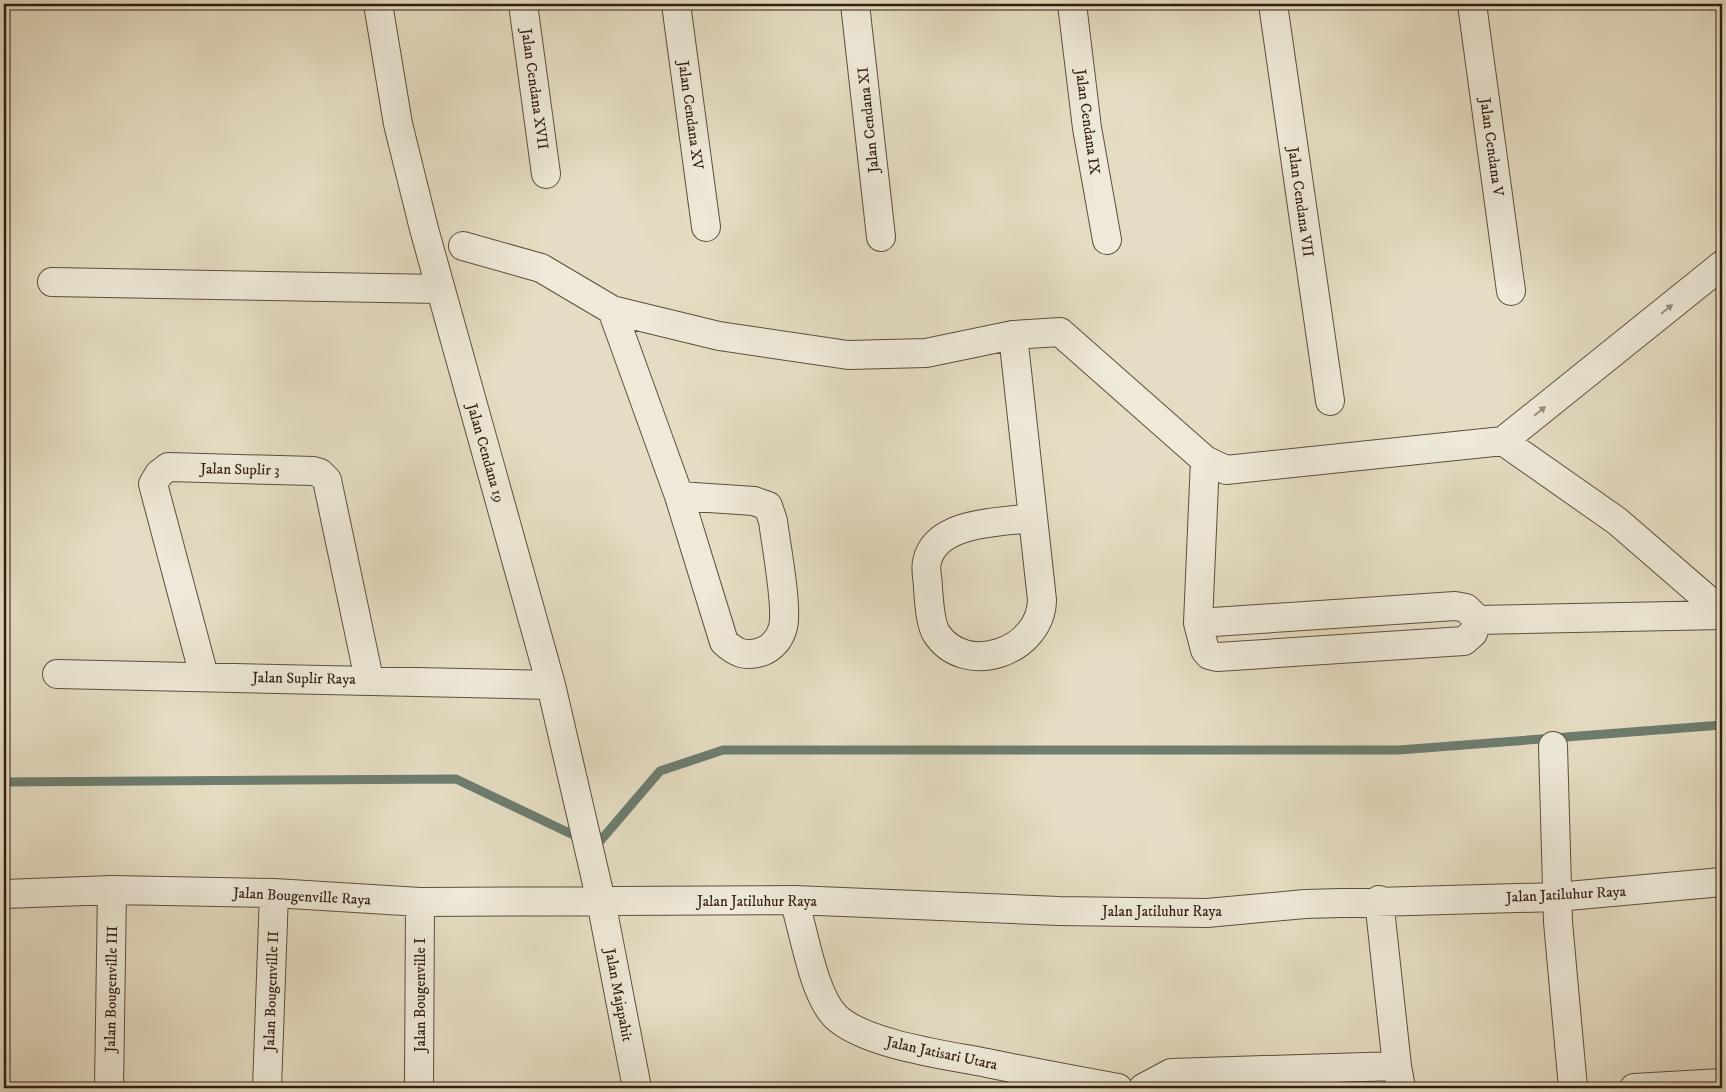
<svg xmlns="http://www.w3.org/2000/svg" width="1726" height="1092" font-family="'IM FELL DW Pica',serif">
  <rect width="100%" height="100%" fill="#e5ddc3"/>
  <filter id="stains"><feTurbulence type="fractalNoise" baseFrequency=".004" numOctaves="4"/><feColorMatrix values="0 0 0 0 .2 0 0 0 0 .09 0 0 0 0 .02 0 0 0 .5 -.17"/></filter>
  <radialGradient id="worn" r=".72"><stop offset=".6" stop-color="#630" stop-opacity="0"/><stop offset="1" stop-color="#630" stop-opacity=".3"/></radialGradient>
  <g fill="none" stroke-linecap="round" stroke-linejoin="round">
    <path stroke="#6d7d70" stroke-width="9" d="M 4,782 L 456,779 L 586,841 L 601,840 L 660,771 L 723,750 L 1399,750 L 1722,725"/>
    <g stroke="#5d4e3e" stroke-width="30">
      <path id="minor" d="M 378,4 L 398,124 L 424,229 L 551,685 L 601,901 L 637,1088
        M 523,4 L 546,174
        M 676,4 L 706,227
        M 855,4 L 881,237
        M 1072,4 L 1087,128 L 1107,240
        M 1273,4 L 1330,401
        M 1472,4 L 1511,291
        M 463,246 L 541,268 L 612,310 L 719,336 L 848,355 L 926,353 L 1013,335 L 1060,332 L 1205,460 L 1226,470 L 1503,441 L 1722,265
        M 52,282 L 440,289
        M 612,310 L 679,496 L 724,642 C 736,653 745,657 761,652 C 772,648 780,639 783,627 C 788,607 776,545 773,521 L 768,506 L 754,501 L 679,496
        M 1013,335 L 1042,600 C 1041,652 965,678 936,633 C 930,622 929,601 928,588 C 928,580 925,569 927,562 C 935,521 1002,522 1033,518
        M 1503,441 L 1617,521 L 1722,612
        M 1478,620 L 1722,615
        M 1198,623 L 1455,606 L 1466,608 L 1478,620 L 1473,633 L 1464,641 L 1217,657 L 1209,655 L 1205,650 L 1198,623 L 1205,460
        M 57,674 L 551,685
        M 204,676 L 153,484 L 159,474 L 168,467 L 313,471 L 320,473 L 327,480 L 369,679
        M 1553,746 L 1558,922 L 1573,1088
        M 4,894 L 112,890 L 274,893 L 420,902 L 794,900 L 1059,911 L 1207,913 L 1305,904 L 1557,897 L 1722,882
        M 794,900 C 804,931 813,995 836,1017 C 866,1045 947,1055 987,1063 C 1031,1072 1074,1080 1118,1088
        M 1379,900 L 1397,1066
        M 109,1088 L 112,890
        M 267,1088 L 274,893
        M 419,1088 L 420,902
        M 1143,1088 L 1171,1073 L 1397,1066 L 1401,1088
        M 1634,1088 L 1722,1083"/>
    </g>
    <use href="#minor" stroke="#eee9d8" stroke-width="28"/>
  </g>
  <defs><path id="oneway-solid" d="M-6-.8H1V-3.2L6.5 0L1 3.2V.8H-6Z" transform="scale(1.25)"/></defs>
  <g fill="#988e7e">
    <use href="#oneway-solid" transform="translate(1667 309) rotate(-39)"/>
    <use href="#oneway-solid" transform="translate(1540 411) rotate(-39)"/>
  </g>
  <g text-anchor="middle" stroke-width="4.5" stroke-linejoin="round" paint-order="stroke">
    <g font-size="15" fill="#301e11" stroke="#eee9d8">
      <text transform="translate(535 89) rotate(82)" y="5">Jalan Cendana XVII</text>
      <text transform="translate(691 115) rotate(82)" y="5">Jalan Cendana XV</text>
      <text transform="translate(868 120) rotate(-96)" y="5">Jalan Cendana XI</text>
      <text transform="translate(1088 122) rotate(82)" y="5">Jalan Cendana IX</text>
      <text transform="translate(1492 147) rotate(82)" y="5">Jalan Cendana V</text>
      <text transform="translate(1301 202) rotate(82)" y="5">Jalan Cendana VII</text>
      <text transform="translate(486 453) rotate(74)" y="5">Jalan Cendana 19</text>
      <text transform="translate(240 469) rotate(1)" y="5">Jalan Suplir 3</text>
      <text transform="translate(304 678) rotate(1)" y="5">Jalan Suplir Raya</text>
      <text transform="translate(1566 894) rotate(-3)" y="5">Jalan Jatiluhur Raya</text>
      <text transform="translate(302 896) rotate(3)" y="5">Jalan Bougenville Raya</text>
      <text x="757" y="906">Jalan Jatiluhur Raya</text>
      <text x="1162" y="916">Jalan Jatiluhur Raya</text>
      <text transform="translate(111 989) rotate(-89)" y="5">Jalan Bougenville III</text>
      <text transform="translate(271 991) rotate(-88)" y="5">Jalan Bougenville II</text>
      <text transform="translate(420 995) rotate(-90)" y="5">Jalan Bougenville I</text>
      <text transform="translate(619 995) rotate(79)" y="5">Jalan Majapahit</text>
      <text transform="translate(942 1053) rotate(12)" y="5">Jalan Jatisari Utara</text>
    </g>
  </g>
  <rect width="1726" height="1092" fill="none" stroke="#e5ddc3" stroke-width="20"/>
  <rect x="5" y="5" width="1716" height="1082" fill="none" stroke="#301e11" stroke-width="2.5"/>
  <rect x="10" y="10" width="1706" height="1072" fill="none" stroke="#301e11"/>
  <rect width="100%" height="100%" filter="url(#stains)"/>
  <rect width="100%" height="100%" fill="url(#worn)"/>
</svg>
